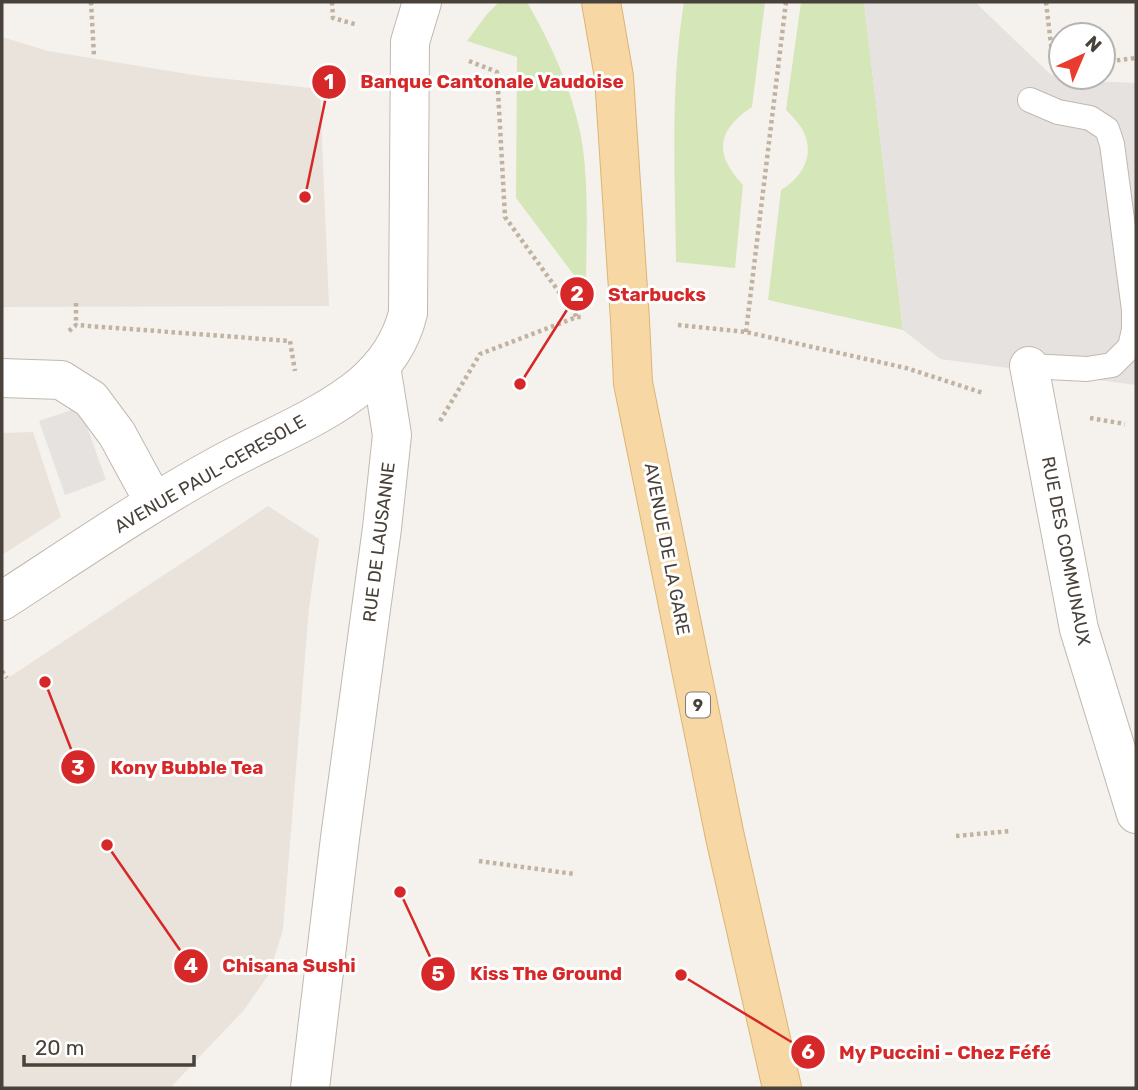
<svg xmlns="http://www.w3.org/2000/svg" width="1138" height="1090" font-family="Rubik,sans-serif">
  <rect width="100%" height="100%" fill="#f5f2ed"/>
  <path fill="#e9e3db" d="M 2,37 L 48,51 L 200,76 L 320,89 L 329,306 L 2,307 Z
    M 33,432 L 61,517 L 2,555 L 2,433 Z
    M 268,506 L 319,539 L 309,608 L 283,930 L 269,974 L 244,1010 L 170,1088 L 2,1088 L 2,682 Z"/>
  <path fill="#d5e6b9" d="M 499,2 L 527,2 C 550,42 570,85 580,131 C 590,181 586,239 586,291 L 516,198 L 517,57 L 467,41 L 487,14 Z
    M 684,2 L 765,2 L 752,107 C 716,131 714,154 743,185 L 735,268 L 676,262 C 675,175 670,88 684,2 Z
    M 801,2 L 864,2 L 903,330 L 768,300 L 781,190 C 799,180 813,160 806,138 C 803,127 794,118 786,110 Z"/>
  <path fill="#e5e2e0" d="M 864,2 L 975,2 L 1049,73 L 1058,78 L 1069,80 L 1136,83 L 1136,385 L 940,359 L 903,330 Z
    M 80,407 L 106,480 L 65,495 L 39,421 Z"/>
  <g fill="none" stroke-linecap="round" stroke-linejoin="round">
    <g stroke="#c0b9b0" stroke-width="26">
      <path id="service" d="M 1029,366 L 1087,369 L 1112,365 L 1130,347 L 1134,330 L 1134,310 L 1112,144 L 1107,129 L 1090,118 L 1058,112 L 1030,100"/>
    </g>
    <g stroke="#c0b9b0" stroke-width="40">
      <path id="minor" d="M 1029,366 L 1079,629 L 1136,814
        M 2,378 L 61,380 L 91,399 L 117,434 L 154,502
        M 310,1088 L 340,838 L 382,528 L 392,435 L 381,366"/>
    </g>
    <g stroke="#c0b9b0" stroke-width="40">
      <path id="tertiary" d="M 2,601 C 73,555 144,506 219,465 C 264,440 324,417 363,384 C 385,365 401,342 408,313 L 410,42 L 422,2"/>
    </g>
    <g stroke="#dcb474" stroke-width="40">
      <path id="primary" d="M 601,2 L 614,77 L 630,320 L 633,383 L 725,837 L 782,1088"/>
    </g>
    <path stroke="#c1b3a2" stroke-width="4.5" stroke-dasharray="3.5 3.5" stroke-linecap="butt" d="M 91,2 L 94,56
      M 332,2 L 333,18 L 358,25
      M 1046,2 L 1052,53 L 1055,59 L 1061,64
      M 469,61 L 497,72 L 505,217 L 577,317
      M 1103,62 L 1136,58
      M 76,303 L 76,325
      M 678,325 L 746,332 L 906,368 L 983,393
      M 69,331 L 76,325 L 290,341 L 295,371
      M 746,332 L 786,2
      M 1090,418 L 1125,424
      M 440,421 L 480,354 L 577,317 L 582,317
      M 2,671 L 7,678
      M 956,836 L 1011,831
      M 479,861 L 574,874"/>
    <use href="#service" stroke="#fff" stroke-width="24"/>
    <use href="#minor" stroke="#fff" stroke-width="38"/>
    <use href="#tertiary" stroke="#fff" stroke-width="38"/>
    <use href="#primary" stroke="#f7d8a4" stroke-width="38"/>
  </g>
  <g text-anchor="middle" stroke-width="6" stroke-linejoin="round" paint-order="stroke">
    <rect fill="#fff" stroke="#807b75" stroke-width="2" x="686" y="692.5" width="24" height="25" rx="5"/>
    <g font-size="16" font-weight="bold" fill="#49423a">
      <text x="698" y="711">9</text>
    </g>
    <g font-size="18" fill="#49423a" stroke="#fff">
      <text transform="translate(210 474) rotate(-30)" y="6">AVENUE PAUL-CERESOLE</text>
      <text transform="translate(379 542) rotate(-83)" y="6">RUE DE LAUSANNE</text>
      <text transform="translate(667 549) rotate(79)" y="6">AVENUE DE LA GARE</text>
      <text transform="translate(1066 551) rotate(79)" y="6">RUE DES COMMUNAUX</text>
    </g>
  </g>
  <path fill="none" stroke="#d62828" stroke-width="2.5" d="M305 197L329 82M520 384L577 294M45 682L78 767M107 845L191 966M400 892L438 974M681 975L808 1052"/>
  <g fill="#d62828" stroke="#fff" stroke-width="2.5">
    <circle cx="305" cy="197" r="7"/>
    <circle cx="520" cy="384" r="7"/>
    <circle cx="45" cy="682" r="7"/>
    <circle cx="107" cy="845" r="7"/>
    <circle cx="400" cy="892" r="7"/>
    <circle cx="681" cy="975" r="7"/>
    <circle cx="329" cy="82" r="18"/>
    <circle cx="577" cy="294" r="18"/>
    <circle cx="78" cy="767" r="18"/>
    <circle cx="191" cy="966" r="18"/>
    <circle cx="438" cy="974" r="18"/>
    <circle cx="808" cy="1052" r="18"/>
  </g>
  <g font-size="21" text-anchor="middle" font-weight="bold" fill="#fff">
    <text x="329" y="89">1</text>
    <text x="577" y="301">2</text>
    <text x="78" y="775">3</text>
    <text x="191" y="973">4</text>
    <text x="438" y="981">5</text>
    <text x="808" y="1059">6</text>
  </g>
  <g font-size="19" text-anchor="middle" font-weight="bold" fill="#d62828" stroke="#fff" stroke-width="6" stroke-linejoin="round" paint-order="stroke">
    <text x="492" y="88">Banque Cantonale Vaudoise</text>
    <text x="657" y="301">Starbucks</text>
    <text x="187" y="774">Kony Bubble Tea</text>
    <text x="289" y="972">Chisana Sushi</text>
    <text x="546" y="980">Kiss The Ground</text>
    <text x="945" y="1059">My Puccini - Chez Féfé</text>
  </g>
  <rect width="1138" height="1090" fill="none" stroke="#49423a" stroke-width="7"/>
  <g transform="translate(1082 56) rotate(44)"><circle r="33" fill="#ffffff" stroke="#b6b3b0" stroke-width="2"/>
  <path d="M0-5L12 26L0 18L-12 26Z" fill="#ea3b2f"/>
  <text y="-10" font-size="19" font-weight="bold" text-anchor="middle" fill="#49423a">N</text>
  </g>
  <path d="M24 1055v10h170v-10" fill="none" stroke="#49423a" stroke-width="3.5"/>
  <text x="35" y="1055" font-size="21" fill="#49423a" stroke="#ffffff" stroke-width="5" paint-order="stroke">20 m</text>
</svg>
